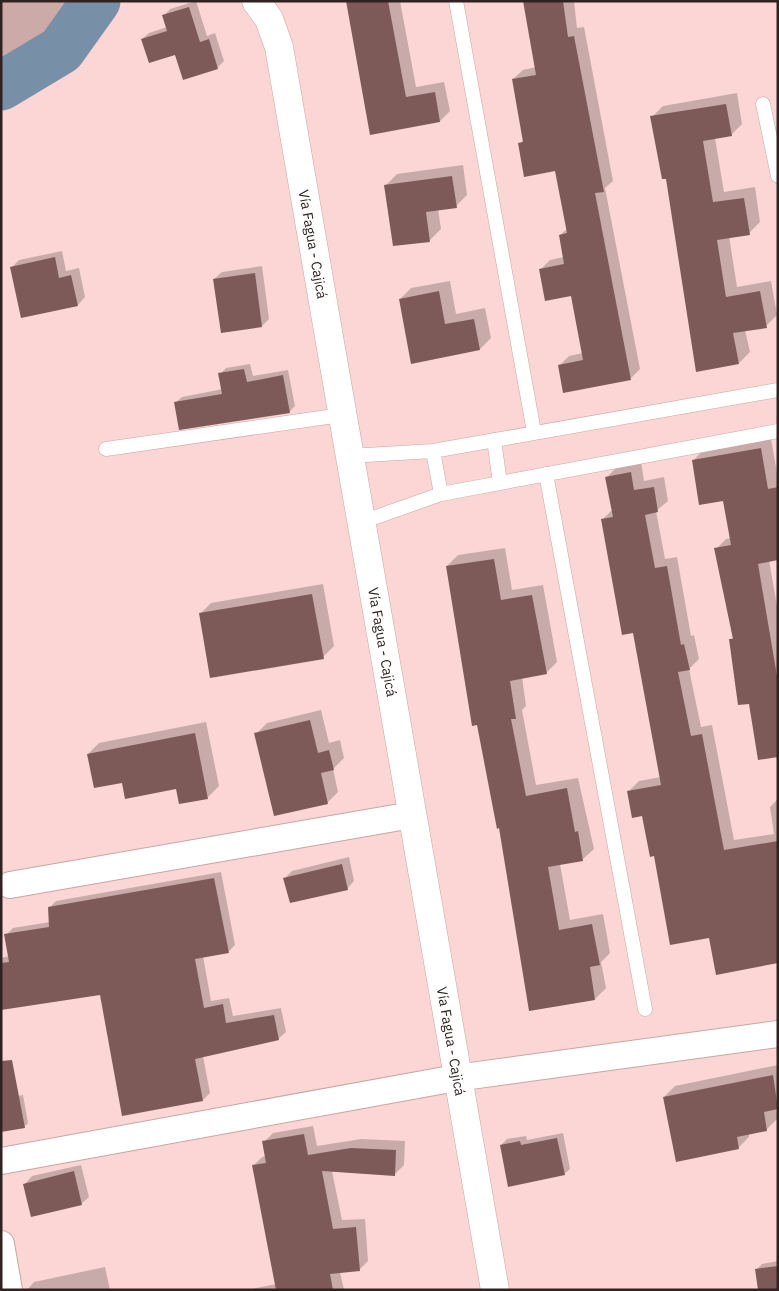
<svg xmlns="http://www.w3.org/2000/svg" width="779" height="1291" font-family="'IBM Plex Sans',sans-serif">
  <rect width="100%" height="100%" fill="#fbd6d4"/>
  <path fill="#ccaaa7" d="M 1,1 L 96,1 L 61,50 L 1,86 Z"/>
  <path fill="#0003" d="M 196,1 L 207,36 L 215,33 L 224,61 L 217,68 L 142,39 L 149,33 L 167,27 L 164,16 L 170,9 Z
    M 347,1 L 400,1 L 416,87 L 444,82 L 450,111 L 440,121 L 371,133 Z
    M 525,1 L 574,1 L 577,28 L 584,27 L 613,181 L 605,188 L 640,369 L 631,378 L 559,366 L 569,356 L 583,353 L 572,295 L 540,270 L 550,260 L 564,257 L 560,235 L 568,228 L 556,170 L 520,144 L 524,139 L 513,79 L 523,70 L 536,67 Z
    M 737,93 L 742,124 L 731,135 L 715,138 L 724,192 L 755,187 L 760,222 L 749,233 L 729,236 L 737,287 L 771,281 L 777,315 L 766,326 L 745,330 L 750,352 L 739,363 L 667,177 L 652,117 L 663,106 Z
    M 463,165 L 467,195 L 456,206 L 438,209 L 441,229 L 430,240 L 386,185 L 397,174 Z
    M 62,251 L 66,271 L 79,268 L 85,297 L 78,305 L 12,267 L 19,260 Z
    M 262,266 L 269,319 L 262,326 L 214,279 L 222,272 Z
    M 450,281 L 456,314 L 485,308 L 491,338 L 480,349 L 412,362 L 400,299 L 411,288 Z
    M 250,364 L 253,376 L 288,370 L 295,406 L 289,412 L 175,403 L 182,397 L 223,389 L 220,374 L 226,368 Z
    M 771,439 L 778,478 L 778,558 L 769,560 L 778,612 L 778,756 L 750,702 L 730,640 L 734,636 L 716,549 L 726,539 L 731,538 L 724,500 L 693,461 L 703,450 Z
    M 641,462 L 644,481 L 664,477 L 668,501 L 656,511 L 665,559 L 677,557 L 691,636 L 694,635 L 699,659 L 689,669 L 701,727 L 712,725 L 734,840 L 774,834 L 770,807 L 778,799 L 778,962 L 710,937 L 656,855 L 643,814 L 629,791 L 639,781 L 661,777 L 634,632 L 603,519 L 613,509 L 607,477 L 617,467 Z
    M 505,548 L 512,590 L 543,585 L 557,662 L 546,673 L 522,677 L 526,706 L 522,710 L 536,785 L 578,778 L 594,849 L 582,860 L 560,864 L 570,920 L 603,914 L 610,953 L 601,962 L 606,988 L 595,999 L 500,827 L 447,566 L 458,555 Z
    M 323,584 L 334,646 L 323,657 L 200,614 L 211,603 Z
    M 321,710 L 329,743 L 340,740 L 344,758 L 333,769 L 338,792 L 327,803 L 256,734 L 267,723 Z
    M 206,722 L 219,786 L 208,797 L 177,787 L 123,781 L 88,754 L 99,743 Z
    M 349,857 L 354,881 L 347,889 L 285,878 L 292,871 Z
    M 221,872 L 235,945 L 228,952 L 203,956 L 211,1001 L 229,998 L 233,1016 L 281,1008 L 286,1032 L 278,1039 L 203,1056 L 210,1093 L 203,1100 L 101,993 L 1,1009 L 1,958 L 9,956 L 6,935 L 13,928 L 50,922 L 49,908 L 56,901 Z
    M 778,1065 L 778,1108 L 776,1108 L 778,1118 L 767,1129 L 749,1133 L 749,1137 L 738,1148 L 664,1097 L 675,1086 Z
    M 23,1095 L 28,1123 L 24,1127 L 1,1099 Z
    M 313,1126 L 317,1146 L 361,1139 L 405,1141 L 404,1165 L 395,1174 L 332,1171 L 342,1220 L 365,1219 L 368,1261 L 359,1270 L 340,1272 L 344,1290 L 247,1290 L 276,1284 L 253,1166 L 262,1157 L 266,1156 L 264,1142 L 273,1133 Z
    M 563,1133 L 570,1169 L 564,1174 L 501,1145 L 507,1139 L 526,1136 L 527,1140 Z
    M 81,1165 L 89,1197 L 81,1204 L 25,1184 L 32,1176 Z
    M 778,1261 L 778,1290 L 756,1270 L 762,1264 Z
    M 105,1267 L 110,1290 L 27,1290 L 34,1282 Z"/>
  <g fill="none" stroke-linecap="round" stroke-linejoin="round">
    <path stroke="#788fa8" stroke-width="49" d="M 1,86 L 61,50 L 96,1"/>
  </g>
  <path fill="#7d5a58" d="M 346,1 L 388,1 L 406,97 L 435,92 L 440,122 L 370,135 Z
    M 523,1 L 563,1 L 568,37 L 574,36 L 604,192 L 595,193 L 631,380 L 563,393 L 558,365 L 583,360 L 571,296 L 545,301 L 539,269 L 564,264 L 559,235 L 567,233 L 555,171 L 524,177 L 518,143 L 523,142 L 512,79 L 536,75 Z
    M 189,7 L 200,42 L 209,39 L 218,69 L 183,80 L 175,55 L 149,63 L 141,39 L 167,31 L 162,15 Z
    M 726,104 L 732,136 L 703,141 L 713,202 L 744,198 L 750,235 L 717,240 L 726,297 L 760,291 L 767,328 L 733,333 L 739,364 L 696,372 L 666,179 L 662,179 L 650,116 Z
    M 452,176 L 457,208 L 426,212 L 430,242 L 393,246 L 384,185 Z
    M 55,257 L 59,278 L 71,275 L 78,306 L 21,318 L 10,267 Z
    M 255,273 L 262,327 L 221,333 L 213,279 Z
    M 439,291 L 445,324 L 474,319 L 480,350 L 411,364 L 399,299 Z
    M 244,369 L 247,382 L 283,375 L 290,413 L 179,430 L 174,402 L 222,394 L 218,373 Z
    M 761,448 L 768,489 L 778,487 L 778,560 L 758,564 L 778,682 L 778,757 L 758,760 L 749,704 L 738,705 L 729,639 L 733,639 L 714,548 L 731,545 L 723,501 L 699,505 L 692,460 Z
    M 631,472 L 634,490 L 654,487 L 658,512 L 645,515 L 655,568 L 667,566 L 681,645 L 684,644 L 690,670 L 678,672 L 691,736 L 702,734 L 724,850 L 778,841 L 778,963 L 716,975 L 709,938 L 670,945 L 654,856 L 650,857 L 642,816 L 632,818 L 627,791 L 661,785 L 633,633 L 622,635 L 601,519 L 613,517 L 605,477 Z
    M 494,559 L 501,600 L 532,595 L 547,674 L 510,681 L 516,719 L 511,719 L 526,796 L 567,788 L 575,832 L 578,831 L 583,861 L 548,867 L 559,930 L 592,924 L 600,965 L 590,967 L 595,1000 L 529,1011 L 499,828 L 497,829 L 477,725 L 472,726 L 446,566 Z
    M 312,594 L 324,659 L 210,678 L 199,613 Z
    M 310,720 L 318,753 L 329,750 L 334,770 L 321,773 L 328,804 L 274,816 L 254,733 Z
    M 195,733 L 208,799 L 179,804 L 176,789 L 125,799 L 122,783 L 94,788 L 87,754 Z
    M 342,864 L 348,890 L 290,903 L 283,878 Z
    M 214,878 L 229,953 L 195,959 L 204,1008 L 223,1004 L 226,1023 L 274,1015 L 279,1040 L 195,1059 L 203,1101 L 122,1116 L 100,995 L 1,1010 L 1,963 L 9,962 L 4,934 L 49,927 L 48,907 Z
    M 12,1060 L 25,1128 L 1,1132 L 1,1061 Z
    M 773,1075 L 778,1109 L 764,1112 L 767,1131 L 737,1137 L 739,1149 L 676,1162 L 663,1097 Z
    M 304,1134 L 308,1155 L 351,1148 L 396,1150 L 395,1176 L 322,1171 L 333,1229 L 356,1227 L 360,1271 L 330,1274 L 333,1290 L 276,1290 L 252,1165 L 266,1163 L 262,1141 Z
    M 557,1138 L 565,1175 L 508,1187 L 500,1145 L 520,1141 L 521,1145 Z
    M 74,1171 L 82,1205 L 31,1217 L 23,1184 Z
    M 778,1266 L 778,1290 L 758,1290 L 755,1269 Z"/>
  <g fill="none" stroke-linecap="round" stroke-linejoin="round">
    <g stroke="#c8a5a3" stroke-width="15">
      <path id="lane" d="M 456,1 L 534,432
        M 763,104 L 778,176
        M 494,440 L 500,483
        M 106,449 L 341,415
        M 433,451 L 441,494
        M 349,456 L 433,451 L 778,390
        M 546,474 L 645,1009
        M 362,522 L 441,494 L 778,431"/>
    </g>
    <g stroke="#c8a5a3" stroke-width="28">
      <path id="street" d="M 10,885 L 412,815
        M 1,1161 L 456,1078 L 778,1034
        M 1,1244 L 9,1290"/>
    </g>
    <g stroke="#c8a5a3" stroke-width="29">
      <g id="secondary">
        <path id="s1" d="M 256,1 L 269,19 L 279,47 C 316,264 354,480 392,697 C 426,894 459,1092 495,1290"/>
      </g>
    </g>
    <use href="#lane" stroke="#fff" stroke-width="14"/>
    <use href="#street" stroke="#fff" stroke-width="26"/>
    <use href="#secondary" stroke="#fff" stroke-width="28"/>
  </g>
  <g text-anchor="middle" stroke-width="5" stroke-linejoin="round" paint-order="stroke">
    <g font-size="14" fill="#302221" stroke="#fff">
      <text dy="5" stroke="none"><textPath href="#s1" startOffset="252">Vía Fagua - Cajicá</textPath></text>
      <text dy="5" stroke="none"><textPath href="#s1" startOffset="656">Vía Fagua - Cajicá</textPath></text>
      <text dy="5" stroke="none"><textPath href="#s1" startOffset="1061">Vía Fagua - Cajicá</textPath></text>
    </g>
  </g>
  <rect width="779" height="1291" fill="none" stroke="#302221" stroke-width="5"/>
</svg>
